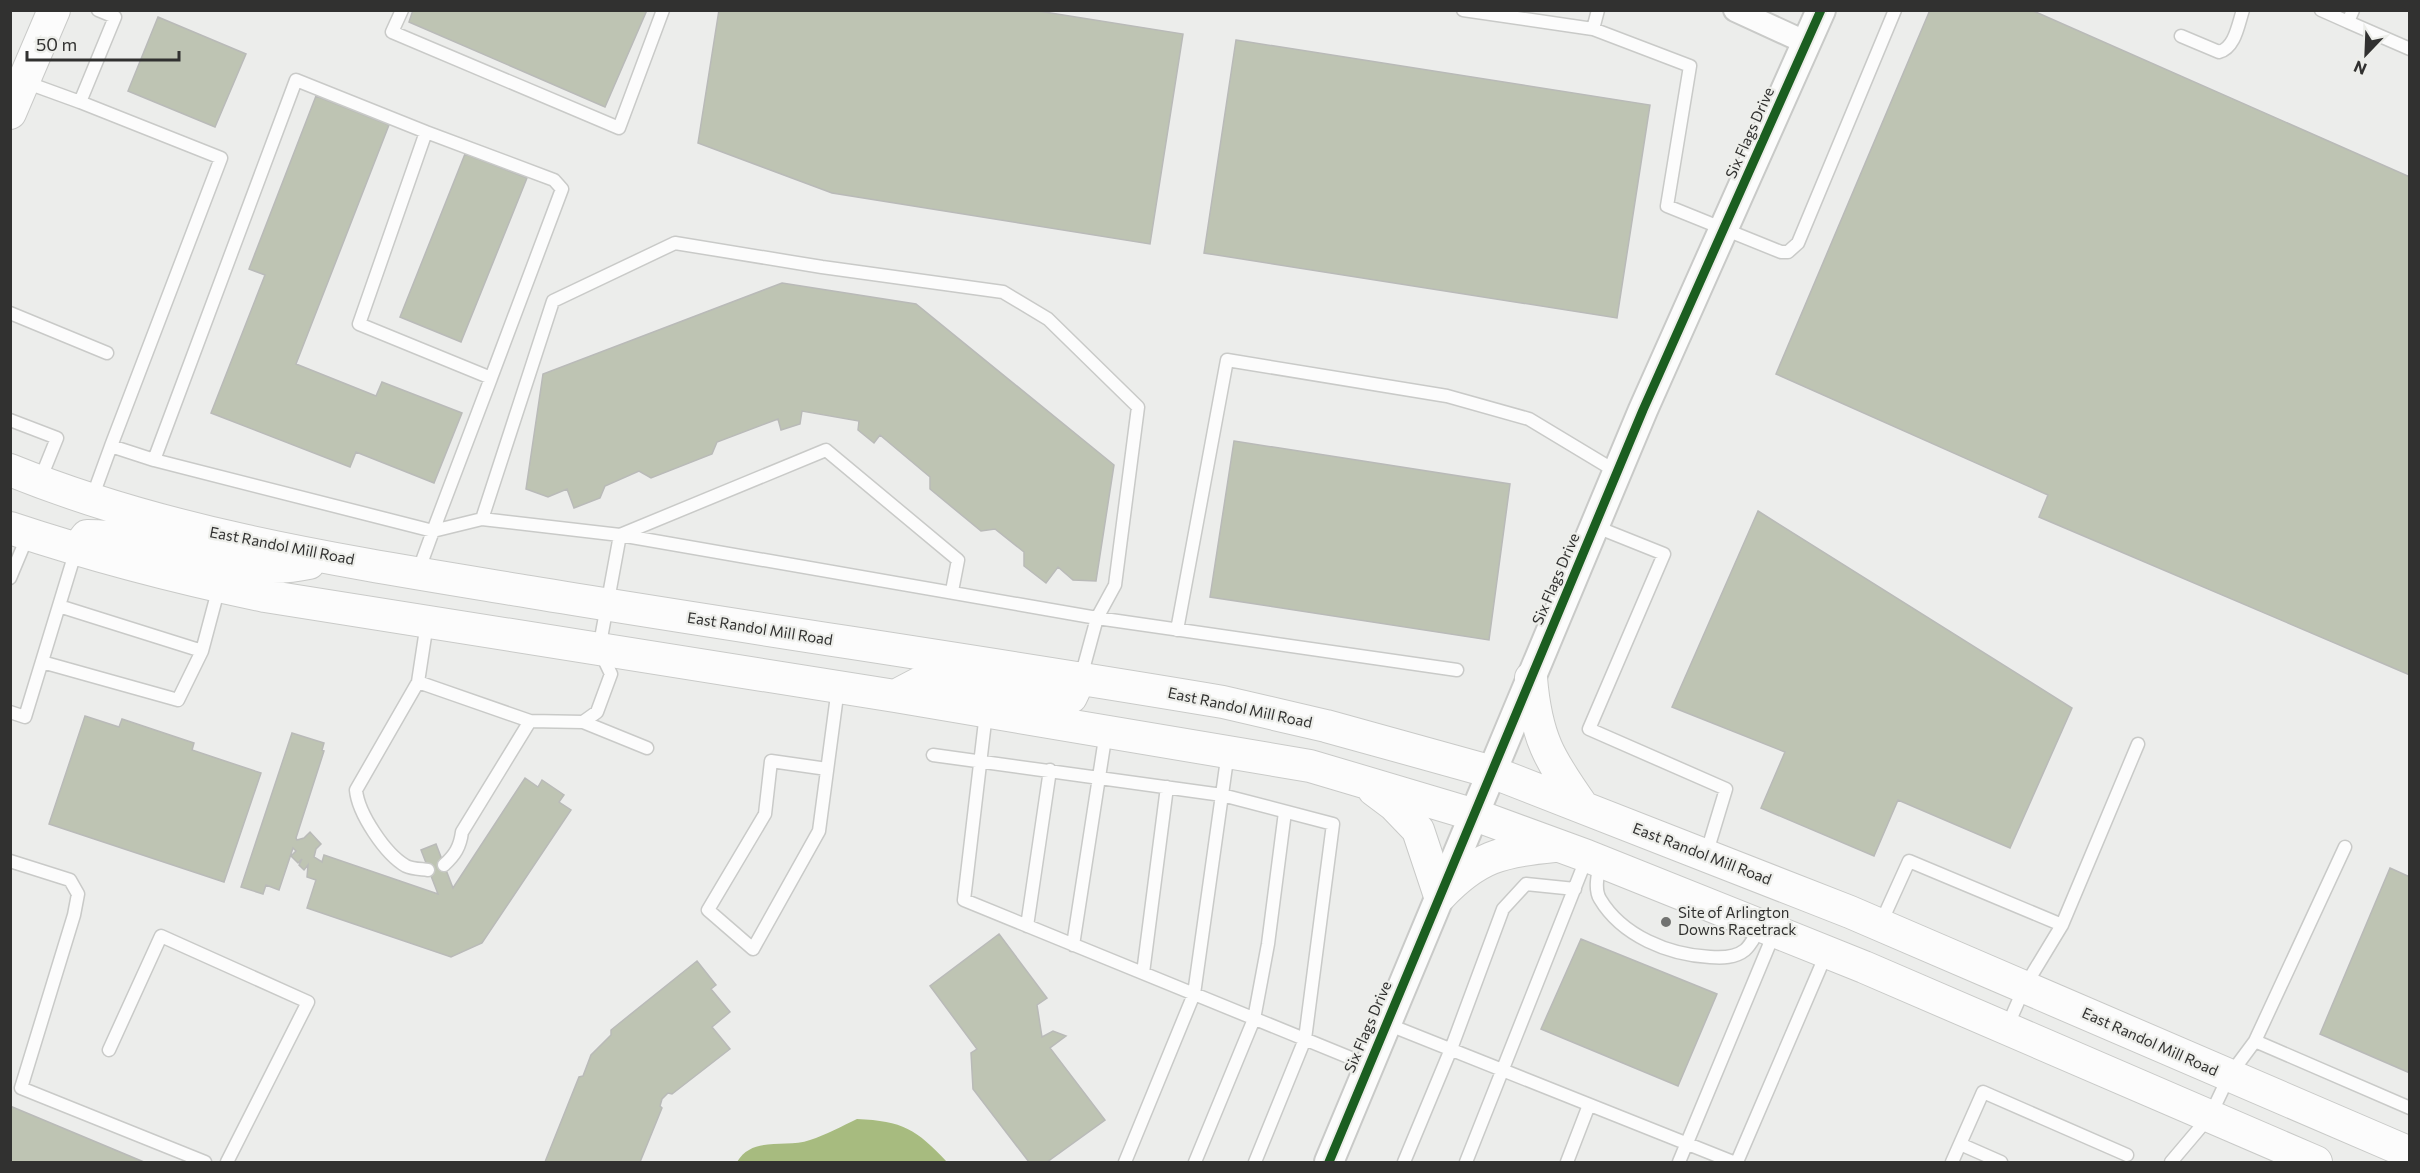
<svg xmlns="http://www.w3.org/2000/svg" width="2420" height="1173" font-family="Commissioner,sans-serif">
  <rect width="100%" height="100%" fill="#ecedeb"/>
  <path fill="#a7bb7f" d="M 857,1119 C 903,1121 916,1129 947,1162 L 737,1162 C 753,1135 785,1149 810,1140 C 826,1135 842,1126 857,1119 Z"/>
  <path fill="#bec4b3" stroke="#b9bab8" stroke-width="1.5" d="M 413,10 L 647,10 L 605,107 L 409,22 Z
    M 719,10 L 1032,10 L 1183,34 L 1150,244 L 832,193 L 698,143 Z
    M 1930,10 L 2031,10 L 2410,177 L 2410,675 L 2039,517 L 2048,495 L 1776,374 Z
    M 158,17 L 246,54 L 215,127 L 128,91 Z
    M 1236,40 L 1650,105 L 1617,318 L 1204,253 Z
    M 316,96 L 389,125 L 296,364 L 376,396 L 382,382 L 462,413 L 434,483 L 356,452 L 350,467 L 211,413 L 265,275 L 249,269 Z
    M 465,154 L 527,178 L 461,342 L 400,317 Z
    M 782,283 L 916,304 L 1114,465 L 1096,581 L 1073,580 L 1058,567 L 1046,583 L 1024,566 L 1024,552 L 995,529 L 981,531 L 930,489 L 930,477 L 880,435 L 874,443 L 858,430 L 859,421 L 802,411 L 800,424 L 781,430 L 778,419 L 717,442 L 712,454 L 651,478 L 639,471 L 605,486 L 600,498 L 574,508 L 567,489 L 548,497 L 526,489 L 543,374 Z
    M 1234,441 L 1510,484 L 1489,640 L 1210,597 Z
    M 1758,511 L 2072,708 L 2010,848 L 1898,800 L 1874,856 L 1761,808 L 1785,752 L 1672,707 Z
    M 85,716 L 119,727 L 122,719 L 194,743 L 192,750 L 261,773 L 224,882 L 49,824 Z
    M 292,733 L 324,743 L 322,750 L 324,751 L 296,838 L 297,840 L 304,838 L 310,832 L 321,844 L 316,849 L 314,857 L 322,862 L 324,855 L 438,894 L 421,850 L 436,844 L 453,888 L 525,778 L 538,787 L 542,780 L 564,795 L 559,802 L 571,810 L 482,943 L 451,957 L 307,908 L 316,880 L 307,877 L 308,865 L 304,870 L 299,865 L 302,859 L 298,863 L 291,856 L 296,851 L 293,848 L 279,890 L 266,885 L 263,894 L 241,887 Z
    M 2390,868 L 2410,877 L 2410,1073 L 2320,1034 Z
    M 999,934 L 1047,998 L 1037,1005 L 1042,1037 L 1053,1031 L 1066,1036 L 1050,1048 L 1105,1120 L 1047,1162 L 1029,1162 L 973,1089 L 971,1053 L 977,1049 L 930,986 Z
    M 1581,939 L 1717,994 L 1678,1086 L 1541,1029 Z
    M 697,961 L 716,985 L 711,989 L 730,1012 L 712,1027 L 730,1049 L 672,1094 L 668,1093 L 662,1099 L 660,1106 L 662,1108 L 640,1162 L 545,1162 L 579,1077 L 583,1076 L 591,1055 L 611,1035 L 611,1030 Z
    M 10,1106 L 144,1162 L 10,1162 Z"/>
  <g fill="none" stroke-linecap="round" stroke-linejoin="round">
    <g stroke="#c9cac8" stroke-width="15">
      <path id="service" d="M 402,10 L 392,32 L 619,128 L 663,10
        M 1463,10 L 1593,29 L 1690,66 L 1667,206 L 1781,252 L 1788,252 L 1798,243 L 1895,10
        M 2321,10 L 2348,22 L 2353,10
        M 2348,22 L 2410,49
        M 1593,29 L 1598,10
        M 2181,36 L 2219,52 C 2235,48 2238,25 2243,10
        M 25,82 L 80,102 L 115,17 L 98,10
        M 80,102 L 221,158 L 111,446
        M 426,132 L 554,180 L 562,189 L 491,378
        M 10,313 L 107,353
        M 10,420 L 57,438 L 40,480
        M 92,498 L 111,446 L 154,460
        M 482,519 L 620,535 L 826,450 L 958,560 L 952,591
        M 1594,526 L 1664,554 L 1589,729 L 1726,789 L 1706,855
        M 418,572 L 433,531 L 491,378 L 359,324 L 426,132 L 296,80 L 154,460 L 433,531 L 482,519 L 553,301 L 675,243 L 822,267 L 1003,292 L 1048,319 L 1138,407 L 1115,585 L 1097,618 L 1081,677
        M 10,578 L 28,535
        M 59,606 L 202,651 L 219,587
        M 427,623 L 418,682 L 356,790 C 358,813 385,854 406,866 C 412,869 421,869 428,870
        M 1177,630 L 1227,360 L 1447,396 L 1529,419 L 1617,472
        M 42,662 L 178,700 L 202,651
        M 418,682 L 530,721 L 462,832 C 460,847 455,855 444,865
        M 10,712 L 25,717 L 76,550
        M 986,713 L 964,900 L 1368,1065
        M 530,721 L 583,722 L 597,712 L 611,674 L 599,649 L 620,535 L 1097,618 L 1457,670
        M 583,722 L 647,748
        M 933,755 L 1222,795 L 1333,824 L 1305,1039 L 1255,1162
        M 827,769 L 771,761 L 765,814 L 708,910 L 753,949 L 819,831 L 838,688
        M 10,861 L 70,880 L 78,894 L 74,915 L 21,1088 L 205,1162
        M 1600,863 C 1598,874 1594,889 1600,899 C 1622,936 1669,955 1710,957 C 1722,958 1735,958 1745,950 C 1751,945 1756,934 1761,927
        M 1880,925 L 1909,861 L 2062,925 L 2025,986 L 2007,1027
        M 2062,925 L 2138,744
        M 1027,926 L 1050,770
        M 1073,945 L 1106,732
        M 1143,973 L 1167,787
        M 1387,1024 L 1733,1162
        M 2255,1041 L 2410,1108
        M 109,1050 L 161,936 L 308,1002 L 227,1162
        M 1960,1144 L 2001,1162
        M 1125,1162 L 1194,994 L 1228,752
        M 1195,1162 L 1254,1019 L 1268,944 L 1285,812
        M 1404,1162 L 1451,1049 L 1503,909 L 1526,884 L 1575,889
        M 1466,1162 L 1587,857
        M 1567,1162 L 1589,1105
        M 1679,1162 L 1775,931
        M 1737,1162 L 1827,952
        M 1952,1162 L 1983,1092 L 2127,1155
        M 2171,1162 L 2210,1116 L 2229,1076 L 2255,1041 L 2345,847"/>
    </g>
    <g stroke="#c9cac8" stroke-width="26">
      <path id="minor" d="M 1735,10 L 1807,43"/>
    </g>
    <g stroke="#c9cac8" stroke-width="32">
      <path id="tertiary" d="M 1329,1162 L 1643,410 L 1821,10"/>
    </g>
    <g stroke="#c9cac8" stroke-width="34">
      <path id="secondary" d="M 10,113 L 54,10
        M 10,470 C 175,537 355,563 530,592 C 760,630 992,663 1223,702 L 1326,726 L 1492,772 L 1850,912 L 2410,1153
        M 10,528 C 94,556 179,578 265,596 L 895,696 L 1310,766 L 1475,815 L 1587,856 L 1864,967 L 2316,1162
        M 76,550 L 87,536 C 162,536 234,580 309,563
        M 1531,678 C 1536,738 1549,759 1583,807
        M 899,694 L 920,683 L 943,681 L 1057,701 L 1071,697 L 1080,678
        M 1374,790 L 1394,805 L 1418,830 L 1440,896 C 1477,857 1501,851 1554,846"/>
    </g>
    <use href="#service" stroke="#fcfcfc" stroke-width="12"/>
    <use href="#minor" stroke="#fcfcfc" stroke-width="22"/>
    <use href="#tertiary" stroke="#fcfcfc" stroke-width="28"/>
    <use href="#secondary" stroke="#fcfcfc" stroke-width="32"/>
    <g stroke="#edeeea" stroke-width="13">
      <path id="cycleway" d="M 1329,1162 L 1643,410 L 1821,10"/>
    </g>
    <use href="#cycleway" stroke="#1b5e20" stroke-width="9"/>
  </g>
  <circle fill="#727371" stroke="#edeeea" stroke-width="2" cx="1666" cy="922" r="6"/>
  <g text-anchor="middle" stroke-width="4.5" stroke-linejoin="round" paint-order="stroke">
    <g font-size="15" fill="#313130" stroke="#edeeea">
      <text transform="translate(1750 133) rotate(-66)" y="5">Six Flags Drive</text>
      <text transform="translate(282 546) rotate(11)" y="5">East Randol Mill Road</text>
      <text transform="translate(1556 579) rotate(-67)" y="5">Six Flags Drive</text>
      <text transform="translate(760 629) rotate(9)" y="5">East Randol Mill Road</text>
      <text transform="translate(1240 708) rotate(12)" y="5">East Randol Mill Road</text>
      <text transform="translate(1702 854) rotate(21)" y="5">East Randol Mill Road</text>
      <text transform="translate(1368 1027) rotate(-67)" y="5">Six Flags Drive</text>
      <text transform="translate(2150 1042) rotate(24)" y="5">East Randol Mill Road</text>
    </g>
    <g font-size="15" fill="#313130" stroke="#edeeea" text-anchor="start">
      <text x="1678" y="918">Site of Arlington<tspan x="1678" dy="17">Downs Racetrack</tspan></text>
    </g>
  </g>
  <rect width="2420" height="1173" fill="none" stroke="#313130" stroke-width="24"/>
  <g transform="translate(2366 54) rotate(203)" stroke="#edeeea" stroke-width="4.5" paint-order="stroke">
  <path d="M0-4.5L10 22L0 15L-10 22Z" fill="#313130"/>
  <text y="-9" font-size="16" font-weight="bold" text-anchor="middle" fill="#313130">N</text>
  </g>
  <path d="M27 51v9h152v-9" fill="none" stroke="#313130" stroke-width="3"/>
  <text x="36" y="51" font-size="18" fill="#313130" stroke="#edeeea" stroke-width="4.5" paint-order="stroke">50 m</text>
</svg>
